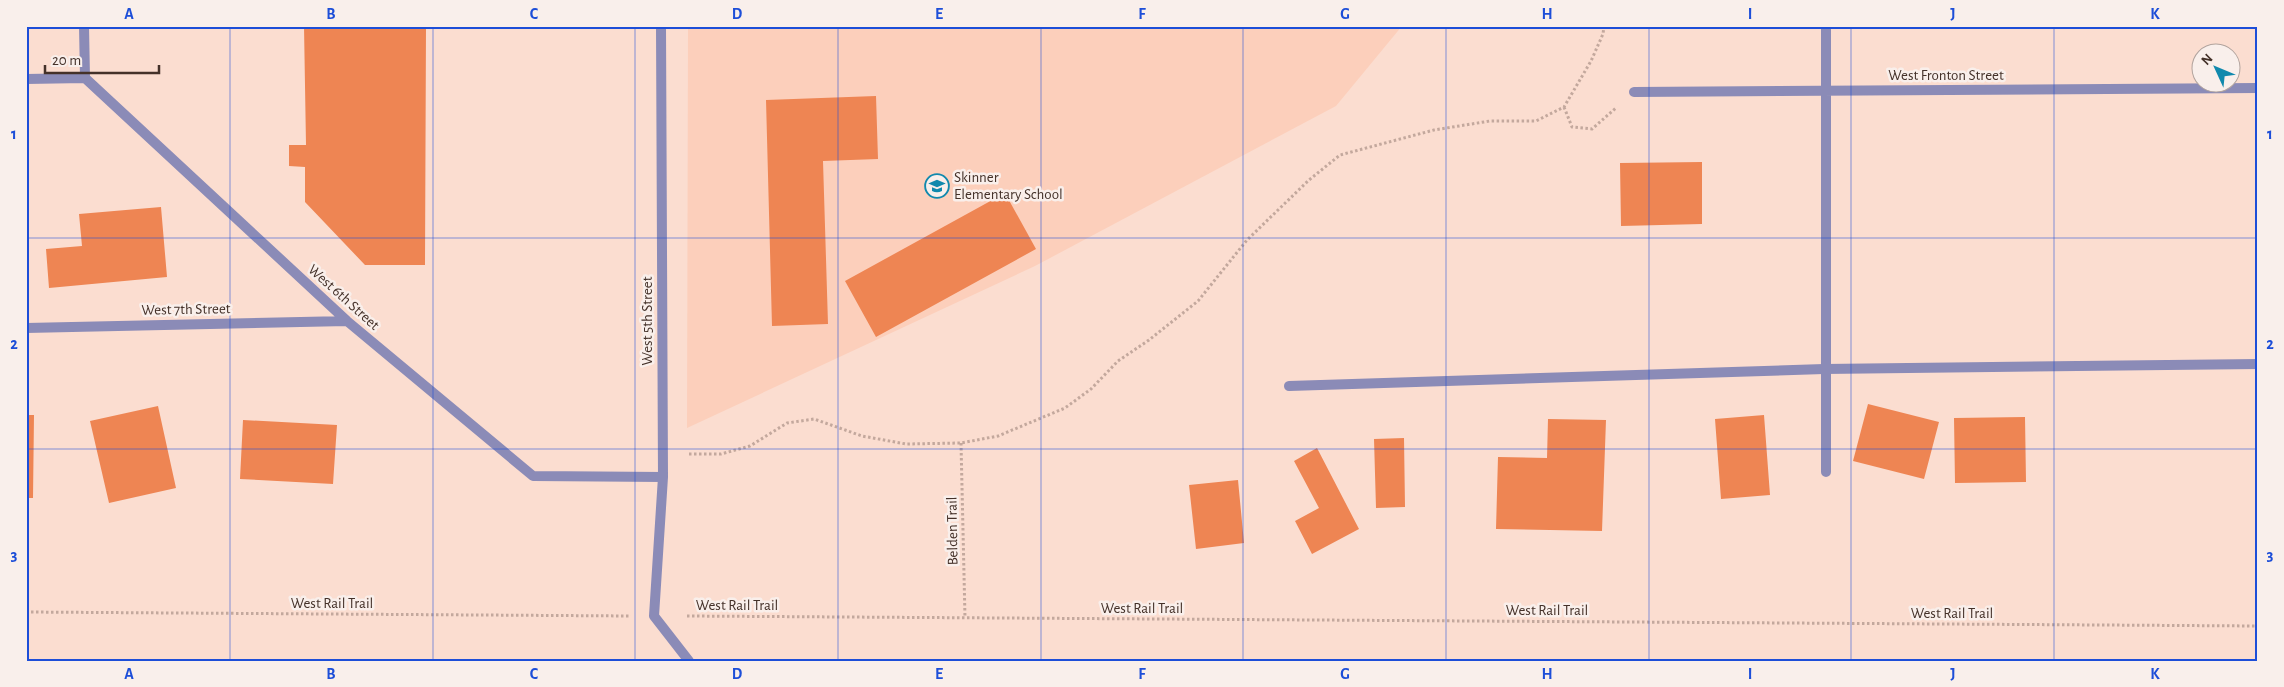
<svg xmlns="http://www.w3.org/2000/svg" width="2284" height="687" font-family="'Alegreya Sans',sans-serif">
  <rect width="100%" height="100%" fill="#fbddd0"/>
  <path fill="#fccfbb" d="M 688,26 L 1402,26 L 1336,106 L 1035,266 L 687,428 Z"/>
  <path fill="#ee8553" d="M 304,26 L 426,26 L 425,265 L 365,265 L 305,202 L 305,167 L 289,166 L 289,145 L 306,145 Z
    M 876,96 L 878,159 L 823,161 L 828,324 L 772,326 L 766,100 Z
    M 1702,162 L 1702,224 L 1621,226 L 1620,163 Z
    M 1005,193 L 1036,249 L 876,337 L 845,281 Z
    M 161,207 L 167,277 L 49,288 L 46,249 L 82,246 L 79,214 Z
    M 1868,404 L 1939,422 L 1924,479 L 1853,461 Z
    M 158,406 L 176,488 L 109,503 L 90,421 Z
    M 26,415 L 34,415 L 33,498 L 26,498 Z
    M 1764,415 L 1770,495 L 1721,499 L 1715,419 Z
    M 2025,417 L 2026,482 L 1955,483 L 1954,418 Z
    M 1548,419 L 1606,420 L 1602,531 L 1496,529 L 1498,457 L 1547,458 Z
    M 243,420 L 337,425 L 333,484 L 240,479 Z
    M 1404,438 L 1405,507 L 1376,508 L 1374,439 Z
    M 1317,448 L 1359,529 L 1312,554 L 1295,521 L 1319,508 L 1294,461 Z
    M 1238,480 L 1244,543 L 1196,549 L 1189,485 Z"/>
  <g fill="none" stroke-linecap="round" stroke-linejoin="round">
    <path stroke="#c3a89d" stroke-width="3" stroke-dasharray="2.5 2.5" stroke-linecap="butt" d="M 1564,107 L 1572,127 L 1592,129 L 1617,107
      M 961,443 L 965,618
      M 689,454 L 721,454 L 750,446 L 787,423 L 814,419 L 862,436 L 906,444 L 961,443 L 998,436 L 1065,408 L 1091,389 L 1118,361 L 1149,340 L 1198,301 L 1247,240 L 1309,180 L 1340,155 L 1434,130 L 1490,121 L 1536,121 L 1564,107 L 1591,61 L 1603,34 L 1604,26
      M 26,612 L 631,616
      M 687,616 L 2258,626"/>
    <path stroke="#8b8bb7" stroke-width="10" d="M 1289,386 L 1824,369 L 2258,364"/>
    <path stroke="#8b8bb7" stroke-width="10" d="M 84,26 L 85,78 L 347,321 L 533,476 L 663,477
      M 661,26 L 663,477 L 654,616 L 689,661
      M 26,79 L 85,78
      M 1634,92 L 2258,88
      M 26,328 L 347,321
      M 1826,472 L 1826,26"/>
  </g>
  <path fill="none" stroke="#1d4ed8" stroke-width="1" stroke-opacity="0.55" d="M 230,26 L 230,661M 433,26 L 433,661M 635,26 L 635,661M 838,26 L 838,661M 1041,26 L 1041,661M 1243,26 L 1243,661M 1446,26 L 1446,661M 1649,26 L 1649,661M 1851,26 L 1851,661M 2054,26 L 2054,661M 26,238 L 2258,238M 26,449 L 2258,449"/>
  <defs>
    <g id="school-ring" transform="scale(1.25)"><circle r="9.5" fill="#f9efeb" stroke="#1189ad" stroke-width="1.5"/><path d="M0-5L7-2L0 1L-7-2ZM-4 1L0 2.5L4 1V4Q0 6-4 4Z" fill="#1189ad"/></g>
  </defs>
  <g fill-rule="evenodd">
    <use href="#school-ring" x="937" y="186"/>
  </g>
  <g text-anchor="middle" stroke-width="5" stroke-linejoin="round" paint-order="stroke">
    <g font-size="15" fill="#443129" stroke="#f9efeb">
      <text x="1946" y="80">West Fronton Street</text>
      <text transform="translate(344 297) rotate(42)" y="5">West 6th Street</text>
      <text transform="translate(186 309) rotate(-1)" y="5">West 7th Street</text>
      <text transform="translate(647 321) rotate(-90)" y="5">West 5th Street</text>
      <text transform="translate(952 531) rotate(-91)" y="5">Belden Trail</text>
      <text x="332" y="608">West Rail Trail</text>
      <text x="737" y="610">West Rail Trail</text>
      <text x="1142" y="613">West Rail Trail</text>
      <text x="1547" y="615">West Rail Trail</text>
      <text x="1952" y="618">West Rail Trail</text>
    </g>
    <g font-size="15" fill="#443129" stroke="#f9efeb" text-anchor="start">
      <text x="954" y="182">Skinner<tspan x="954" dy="17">Elementary School</tspan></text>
    </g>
  </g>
  <rect width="2284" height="687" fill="none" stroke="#f9efeb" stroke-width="55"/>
  <g transform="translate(2216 68) rotate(314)"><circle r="24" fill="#f9efeb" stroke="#b1a39d"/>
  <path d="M0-4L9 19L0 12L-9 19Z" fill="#1189ad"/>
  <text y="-8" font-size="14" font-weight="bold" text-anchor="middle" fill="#443129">N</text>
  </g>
  <path d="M45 65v8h114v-8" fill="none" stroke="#443129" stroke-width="2.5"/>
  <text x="52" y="65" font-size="15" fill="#443129" stroke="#f9efeb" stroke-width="4" paint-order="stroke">20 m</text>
  <rect x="28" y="28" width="2228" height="632" fill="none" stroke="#1d4ed8" stroke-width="2"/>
  <g font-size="16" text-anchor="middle" font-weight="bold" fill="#1d4ed8">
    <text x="129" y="19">A</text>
    <text x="331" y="19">B</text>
    <text x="534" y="19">C</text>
    <text x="737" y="19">D</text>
    <text x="939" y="19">E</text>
    <text x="1142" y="19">F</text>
    <text x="1345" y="19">G</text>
    <text x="1547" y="19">H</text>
    <text x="1750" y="19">I</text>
    <text x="1953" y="19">J</text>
    <text x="2155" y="19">K</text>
    <text x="14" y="139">1</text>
    <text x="2270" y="139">1</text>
    <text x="14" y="349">2</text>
    <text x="2270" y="349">2</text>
    <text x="14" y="560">3</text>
    <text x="2270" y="560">3</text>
    <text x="129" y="679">A</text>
    <text x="331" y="679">B</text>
    <text x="534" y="679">C</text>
    <text x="737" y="679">D</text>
    <text x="939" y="679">E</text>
    <text x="1142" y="679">F</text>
    <text x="1345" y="679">G</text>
    <text x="1547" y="679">H</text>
    <text x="1750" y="679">I</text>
    <text x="1953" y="679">J</text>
    <text x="2155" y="679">K</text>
  </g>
</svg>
